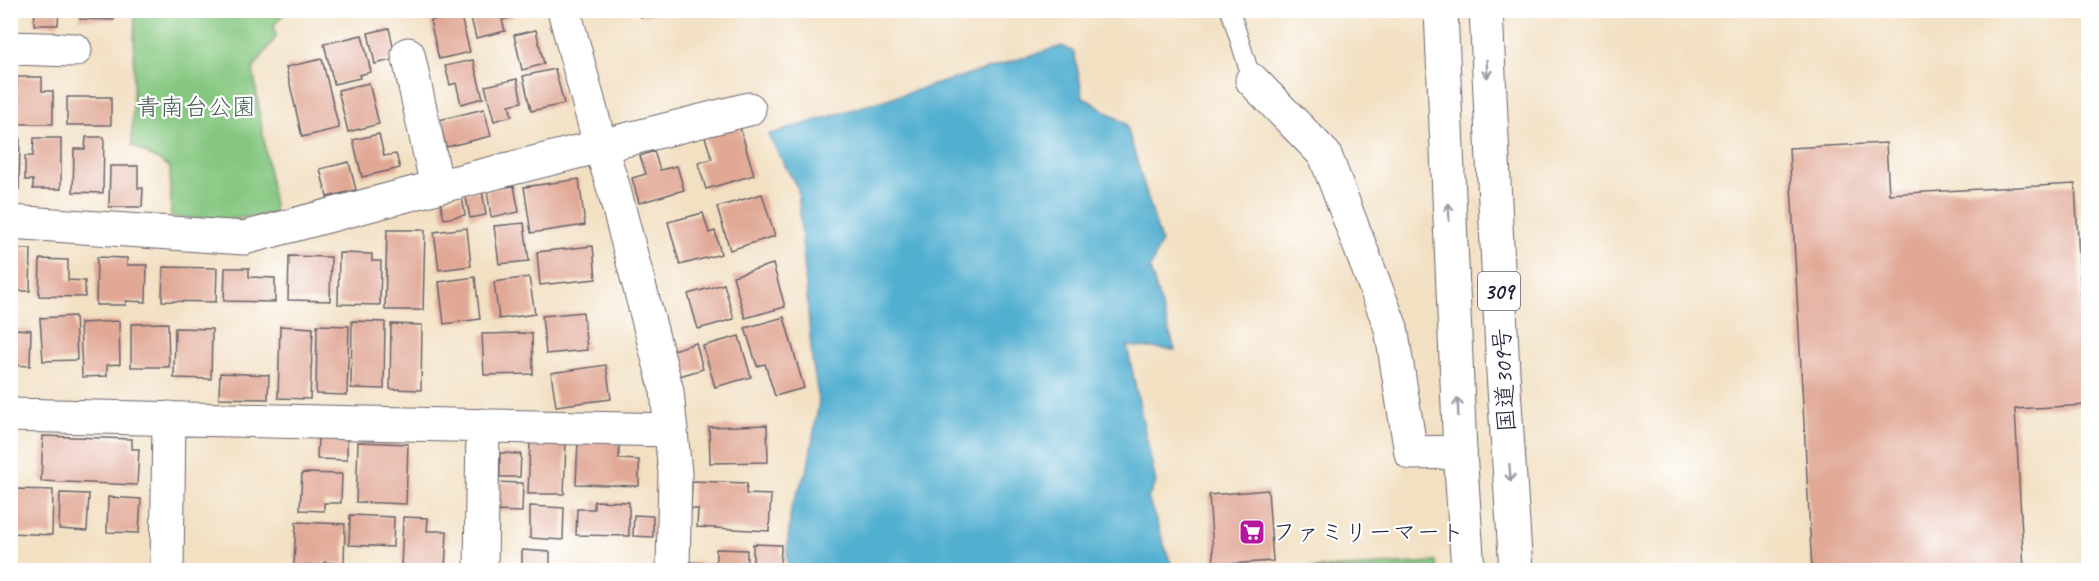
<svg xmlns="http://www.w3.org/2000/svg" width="2099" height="581" font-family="Caveat,'Klee One',sans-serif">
  <rect width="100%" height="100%" fill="#fff"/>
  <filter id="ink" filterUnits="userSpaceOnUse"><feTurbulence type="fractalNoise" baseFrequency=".0167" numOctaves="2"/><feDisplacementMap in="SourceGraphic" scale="12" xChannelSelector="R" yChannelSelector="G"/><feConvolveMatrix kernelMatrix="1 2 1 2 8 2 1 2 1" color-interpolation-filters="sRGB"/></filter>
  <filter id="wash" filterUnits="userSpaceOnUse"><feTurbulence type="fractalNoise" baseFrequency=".008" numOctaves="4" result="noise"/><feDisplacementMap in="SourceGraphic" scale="24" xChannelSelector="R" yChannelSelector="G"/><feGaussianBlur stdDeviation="1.35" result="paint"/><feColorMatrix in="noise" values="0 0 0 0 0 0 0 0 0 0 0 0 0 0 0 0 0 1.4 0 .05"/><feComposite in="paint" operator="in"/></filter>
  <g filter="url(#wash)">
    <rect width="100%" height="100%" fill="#f2e0c3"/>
    <path fill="#85c780" stroke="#54745e" stroke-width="1.5" d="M 135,11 L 286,11 L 274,25 L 276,37 L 253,69 L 275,213 L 235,219 L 171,217 L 170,167 L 132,145 Z
      M 1436,562 L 1437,570 L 1283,570 Z"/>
    <path fill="#51afd0" stroke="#3a6886" stroke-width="1.5" d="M 1062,46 L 1074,52 L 1083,97 L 1126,124 L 1161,242 L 1150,269 L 1175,350 L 1127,346 L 1156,483 L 1148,498 L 1173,570 L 788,570 L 787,552 L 791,508 L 808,467 L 819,401 L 812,360 L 798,189 L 768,135 Z"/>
    <g id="blocks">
      <path fill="#e1a896" d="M 35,10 L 59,10 L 58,25 L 34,25 Z
        M 80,10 L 114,10 L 114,20 L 80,19 Z
        M 469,10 L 512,10 L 514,17 L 502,20 L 505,31 L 476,38 Z
        M 639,10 L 665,10 L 665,11 L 641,17 Z
        M 460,13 L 470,52 L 439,59 L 430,21 Z
        M 389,28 L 396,59 L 375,64 L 368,33 Z
        M 536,30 L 544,64 L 522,70 L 514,35 Z
        M 362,35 L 371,72 L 359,75 L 360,78 L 334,84 L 324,44 Z
        M 322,59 L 339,128 L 302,137 L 286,67 Z
        M 473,60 L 483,98 L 461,104 L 456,83 L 450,85 L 445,66 Z
        M 555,69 L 564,104 L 531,111 L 523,76 Z
        M 17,77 L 42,77 L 42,91 L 53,91 L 53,124 L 16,124 Z
        M 517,79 L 522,102 L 509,105 L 512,116 L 494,121 L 485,86 Z
        M 369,83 L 379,124 L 348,132 L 338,90 Z
        M 67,97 L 111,97 L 111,125 L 67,125 Z
        M 484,109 L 491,136 L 446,147 L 439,120 Z
        M 739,124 L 754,175 L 706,189 L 698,163 L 712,159 L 704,134 Z
        M 379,134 L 384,156 L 396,154 L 400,168 L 362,177 L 353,140 Z
        M 86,137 L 104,137 L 103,193 L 73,192 L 74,149 L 85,149 Z
        M 10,138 L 20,138 L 19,189 L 10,189 Z
        M 34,138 L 61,138 L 61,189 L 33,189 L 33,180 L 25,180 L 25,156 L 33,156 Z
        M 1886,143 L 1889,194 L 2075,184 L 2087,405 L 2015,409 L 2024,570 L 1812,570 L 1789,148 Z
        M 654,151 L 660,170 L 677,166 L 684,190 L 639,203 L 632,178 L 646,174 L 640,156 Z
        M 349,162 L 356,190 L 327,197 L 320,169 Z
        M 110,166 L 138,166 L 138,188 L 143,188 L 142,207 L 109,207 Z
        M 579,179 L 585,225 L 531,233 L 524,187 Z
        M 514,186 L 519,212 L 491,217 L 487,190 Z
        M 482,190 L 486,215 L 470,218 L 465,193 Z
        M 762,194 L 775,236 L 730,250 L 717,207 Z
        M 462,196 L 465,215 L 444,219 L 440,201 Z
        M 703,213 L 709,233 L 715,231 L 721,254 L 680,265 L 668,222 Z
        M 524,223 L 529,261 L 499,264 L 494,226 Z
        M 467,228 L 471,266 L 439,270 L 434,232 Z
        M 387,230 L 425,230 L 423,310 L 385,310 Z
        M 593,246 L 596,279 L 540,285 L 537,252 Z
        M 12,249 L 31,249 L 30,291 L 17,291 L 17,304 L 10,304 Z
        M 339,253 L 372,254 L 372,261 L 381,261 L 380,305 L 338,304 Z
        M 289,256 L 331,257 L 330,301 L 288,300 Z
        M 97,257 L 127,258 L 127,265 L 147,265 L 146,302 L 126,301 L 126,305 L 96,305 Z
        M 40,259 L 68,260 L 68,280 L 85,281 L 85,297 L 39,296 Z
        M 773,264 L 785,307 L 745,318 L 733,276 Z
        M 163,267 L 217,268 L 216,302 L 162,301 Z
        M 225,268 L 249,268 L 249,277 L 275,278 L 275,302 L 224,301 Z
        M 475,277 L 480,319 L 444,324 L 439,282 Z
        M 529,277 L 535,314 L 499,319 L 494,282 Z
        M 724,284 L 734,319 L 698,329 L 688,294 Z
        M 583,312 L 587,350 L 546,354 L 542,316 Z
        M 75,316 L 77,360 L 43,361 L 40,318 Z
        M 784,317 L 804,388 L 775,396 L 765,364 L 757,366 L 745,328 Z
        M 119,321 L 120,364 L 107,365 L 107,376 L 82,377 L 80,323 Z
        M 352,321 L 385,322 L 384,389 L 351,388 Z
        M 168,323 L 169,367 L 131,367 L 131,324 Z
        M 391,324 L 422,325 L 421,390 L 390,389 Z
        M 317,325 L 349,326 L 347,395 L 316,394 Z
        M 280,326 L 313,328 L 310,399 L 278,398 Z
        M 175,328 L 212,329 L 211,379 L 174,378 Z
        M 11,329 L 31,330 L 30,366 L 10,365 Z
        M 532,333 L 533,374 L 484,375 L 482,334 Z
        M 739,336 L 751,377 L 715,387 L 703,346 Z
        M 696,343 L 703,369 L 673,378 L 666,352 Z
        M 606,365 L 611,399 L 556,406 L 551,373 Z
        M 220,373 L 269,375 L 268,399 L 219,398 Z
        M 767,425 L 768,462 L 710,463 L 709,427 Z
        M 43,436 L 132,439 L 132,449 L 139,449 L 137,485 L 41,481 Z
        M 318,437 L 347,437 L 347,460 L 317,459 Z
        M 578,441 L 619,442 L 619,459 L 639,460 L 639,486 L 576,484 Z
        M 358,442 L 408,444 L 406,504 L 356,502 Z
        M 530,442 L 566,443 L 564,494 L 528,494 Z
        M 500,453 L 521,454 L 520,477 L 500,477 Z
        M 302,473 L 342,474 L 341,503 L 324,503 L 324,511 L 300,510 Z
        M 692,481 L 747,483 L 746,494 L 771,495 L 769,531 L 697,527 L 698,509 L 691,509 Z
        M 492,482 L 523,483 L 522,512 L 492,511 Z
        M 13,489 L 53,490 L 52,535 L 11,533 Z
        M 1268,490 L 1273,561 L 1214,565 L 1209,495 Z
        M 60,493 L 89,494 L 87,531 L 59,529 Z
        M 108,497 L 141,499 L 139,533 L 107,532 Z
        M 594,501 L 629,502 L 629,536 L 576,535 L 577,509 L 594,509 Z
        M 530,506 L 564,508 L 563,540 L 530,538 Z
        M 350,515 L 394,517 L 393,547 L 349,545 Z
        M 634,515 L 653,516 L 653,537 L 633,536 Z
        M 403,517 L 428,518 L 427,531 L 447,531 L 445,570 L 401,570 Z
        M 296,522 L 345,524 L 344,564 L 324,562 L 324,566 L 294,565 Z
        M 753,544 L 781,545 L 780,570 L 753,570 Z
        M 716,549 L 747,550 L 747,570 L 689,570 L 689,562 L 716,564 Z
        M 522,550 L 550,552 L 550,570 L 522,570 Z
        M 575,568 L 613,569 L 613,570 L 575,570 Z"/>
    </g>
  </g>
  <g filter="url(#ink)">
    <use href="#blocks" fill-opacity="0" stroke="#6b646b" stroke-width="1.5"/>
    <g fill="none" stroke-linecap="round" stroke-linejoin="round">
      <g stroke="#6b646b" stroke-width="20">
        <path id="lane" d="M 1230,10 L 1252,80"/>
      </g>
      <g stroke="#6b646b" stroke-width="35">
        <path id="street" d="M 10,48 L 75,50
          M 408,54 L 437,187
          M 1252,80 L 1325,155 L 1391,328 L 1411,453 L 1460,452
          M 10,222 L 244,238 L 437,187 L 749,109
          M 10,415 L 671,430
          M 167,570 L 169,418
          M 481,570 L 483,425"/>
      </g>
      <g stroke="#6b646b" stroke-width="35">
        <path id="secondary" d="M 564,10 L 600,145 L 613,186 L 667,391 L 675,473 L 673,570"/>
      </g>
      <g stroke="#6b646b" stroke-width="35">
        <path id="highway" d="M 1441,10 L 1460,452 L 1468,570
          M 1486,10 L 1503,373 L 1516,570"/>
      </g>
      <use href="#lane" stroke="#fff" stroke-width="18"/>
      <use href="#street" stroke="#fff" stroke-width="33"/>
      <use href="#secondary" stroke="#fff" stroke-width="33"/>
      <use href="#highway" stroke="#fff" stroke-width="33"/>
    </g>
    <defs><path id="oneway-shaft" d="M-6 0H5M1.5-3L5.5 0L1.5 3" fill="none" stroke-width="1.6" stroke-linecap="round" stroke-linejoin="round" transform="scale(1.5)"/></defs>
    <g stroke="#9c9ca7">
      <use href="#oneway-shaft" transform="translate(1487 69) rotate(87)"/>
      <use href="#oneway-shaft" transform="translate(1449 212) rotate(-92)"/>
      <use href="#oneway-shaft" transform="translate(1458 407) rotate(-92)"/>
      <use href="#oneway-shaft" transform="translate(1510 473) rotate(86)"/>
    </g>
  </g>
  <defs>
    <g id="supermarket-square" transform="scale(1.35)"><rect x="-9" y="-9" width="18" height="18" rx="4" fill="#b5179e" stroke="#fff"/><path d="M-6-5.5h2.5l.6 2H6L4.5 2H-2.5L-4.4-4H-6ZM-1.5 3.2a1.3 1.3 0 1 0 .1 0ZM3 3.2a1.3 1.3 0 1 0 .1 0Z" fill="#fff"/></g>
  </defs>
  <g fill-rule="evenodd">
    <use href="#supermarket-square" x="1252" y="532"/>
  </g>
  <g text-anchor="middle" stroke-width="4.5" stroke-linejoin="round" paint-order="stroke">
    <rect fill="#fff" stroke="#646476" stroke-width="1.5" x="1478" y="272" width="42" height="38" rx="4.5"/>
    <g font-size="22" font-weight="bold" fill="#22223b">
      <text x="1499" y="299">309</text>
    </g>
    <g font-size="24" fill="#455c53" stroke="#fff">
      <text x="196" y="115">青南台公園</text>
    </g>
    <g font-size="24" fill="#22223b" stroke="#fff">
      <text transform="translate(1504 380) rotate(-93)" y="8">国道309号</text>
    </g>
    <g font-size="24" fill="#22223b" stroke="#fff" text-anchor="start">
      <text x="1272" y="540">ファミリーマート</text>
    </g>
  </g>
  <rect width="2099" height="581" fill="none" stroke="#fff" stroke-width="36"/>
</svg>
